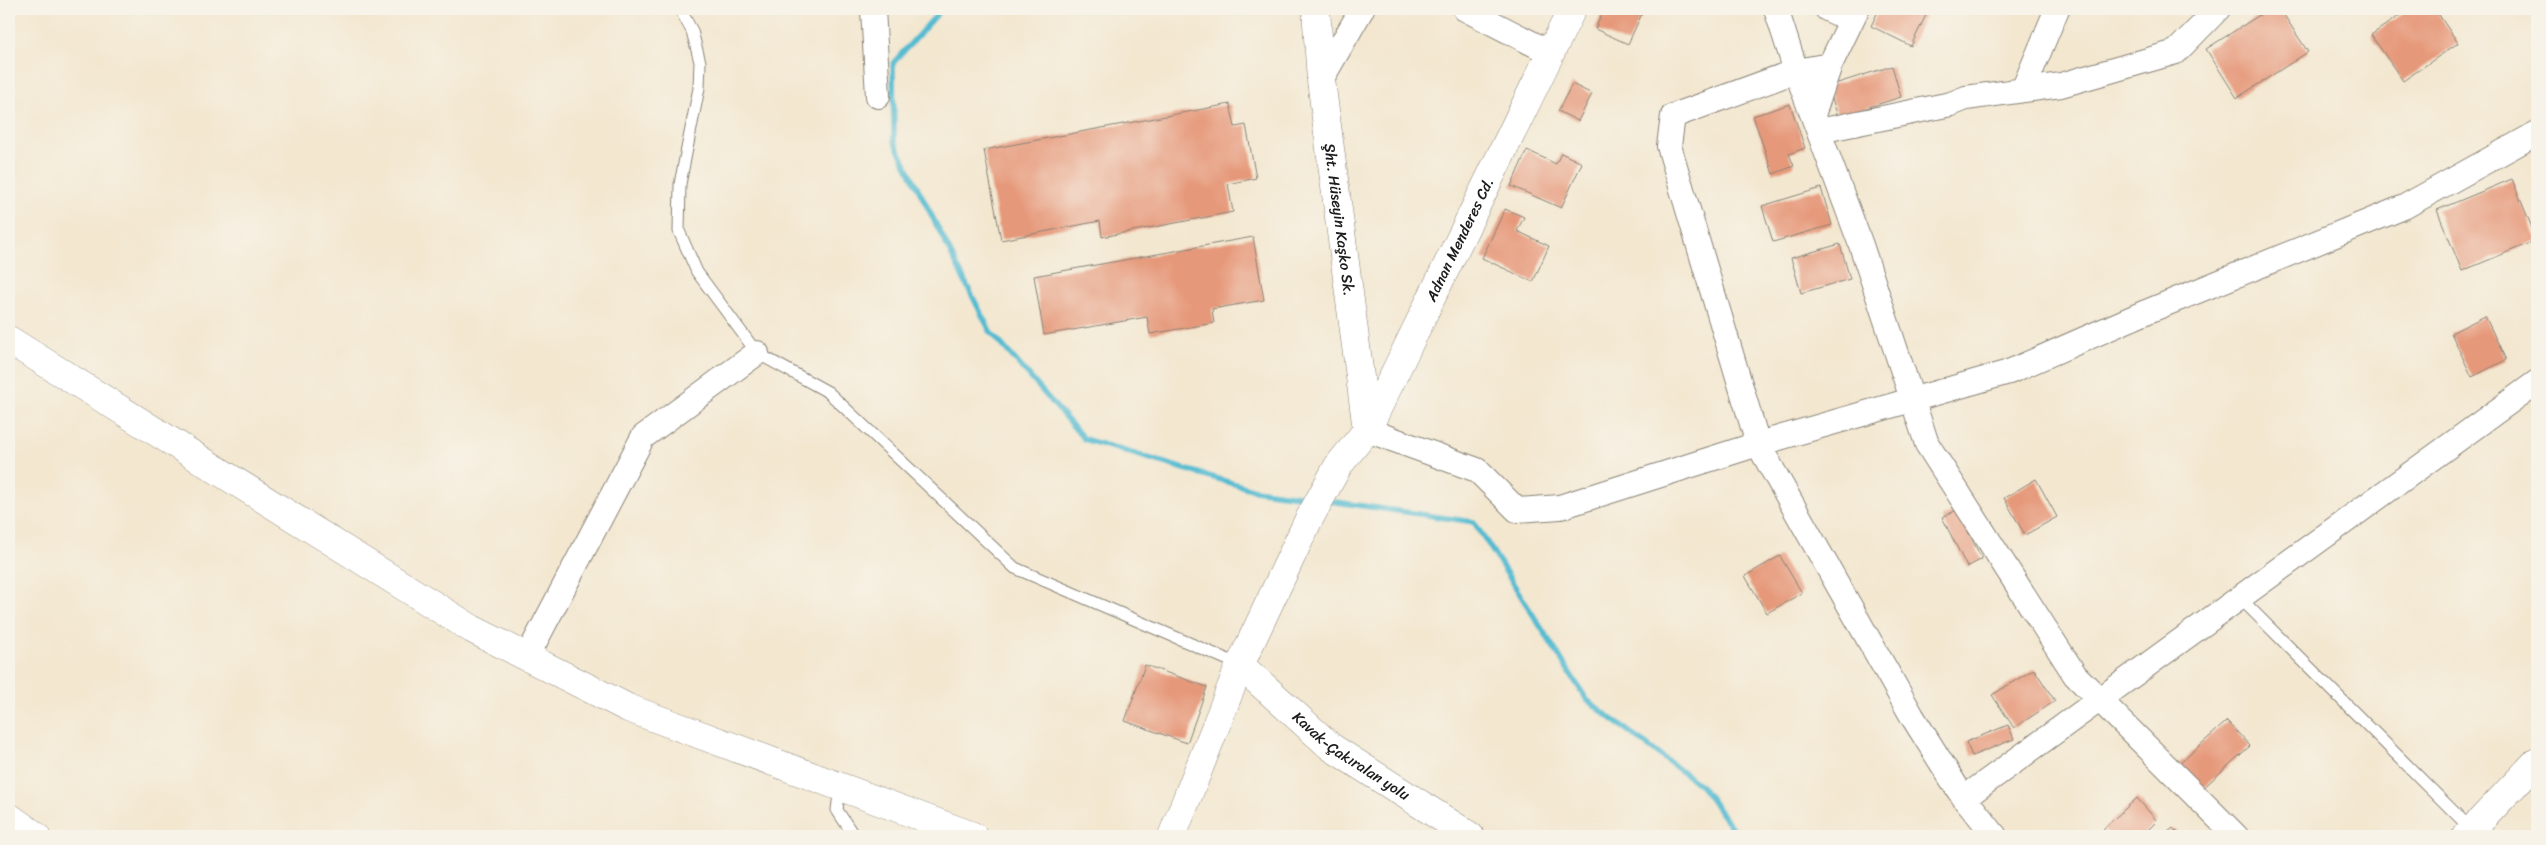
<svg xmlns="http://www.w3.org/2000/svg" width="2546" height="845" font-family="Sriracha,sans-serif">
  <rect width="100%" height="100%" fill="#f7f3e8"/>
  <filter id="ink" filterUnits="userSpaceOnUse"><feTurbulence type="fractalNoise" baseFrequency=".02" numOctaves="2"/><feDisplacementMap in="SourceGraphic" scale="10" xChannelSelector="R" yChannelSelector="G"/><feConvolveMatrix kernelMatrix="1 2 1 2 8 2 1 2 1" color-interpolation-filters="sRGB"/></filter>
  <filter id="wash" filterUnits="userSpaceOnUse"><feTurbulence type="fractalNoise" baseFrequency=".0096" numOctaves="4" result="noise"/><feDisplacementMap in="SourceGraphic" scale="20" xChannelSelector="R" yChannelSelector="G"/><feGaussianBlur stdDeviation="1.12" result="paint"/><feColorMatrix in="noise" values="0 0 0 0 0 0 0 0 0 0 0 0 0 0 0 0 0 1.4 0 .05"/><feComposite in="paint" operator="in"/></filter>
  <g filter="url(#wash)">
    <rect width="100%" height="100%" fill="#f3e7d0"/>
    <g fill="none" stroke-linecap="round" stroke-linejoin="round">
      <path stroke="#53bbd1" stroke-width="5.5" d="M 942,9 L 893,63 L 894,141 L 990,331 L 1084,439 L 1255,490 L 1312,498
        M 1329,501 L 1474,522 L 1587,700 L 1701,786 L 1738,836"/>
    </g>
    <g id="blocks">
      <path fill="#e6997a" d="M 1604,9 L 1644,9 L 1628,44 L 1595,29 Z
        M 1879,9 L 1914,9 L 1926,15 L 1911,46 L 1871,26 Z
        M 2269,9 L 2280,9 L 2308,52 L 2237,98 L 2206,49 Z
        M 2409,9 L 2435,9 L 2458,43 L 2403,81 L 2371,35 Z
        M 1892,66 L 1901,97 L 1838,117 L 1828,86 Z
        M 1572,84 L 1592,94 L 1578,121 L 1558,111 Z
        M 1230,104 L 1235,127 L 1246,125 L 1256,178 L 1228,184 L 1233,212 L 1102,237 L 1100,221 L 1001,240 L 984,150 Z
        M 1790,104 L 1805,148 L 1789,154 L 1794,166 L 1773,174 L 1753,116 Z
        M 1527,150 L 1556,164 L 1561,153 L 1582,163 L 1561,208 L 1511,186 Z
        M 2512,179 L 2537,240 L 2462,271 L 2437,210 Z
        M 1821,188 L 1832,225 L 1773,242 L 1762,206 Z
        M 1505,209 L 1524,217 L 1517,231 L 1549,246 L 1533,282 L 1482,258 Z
        M 1253,237 L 1264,300 L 1212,309 L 1214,323 L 1150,334 L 1147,317 L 1044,335 L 1034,276 Z
        M 1840,244 L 1850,279 L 1801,293 L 1791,258 Z
        M 2485,316 L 2506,360 L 2472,377 L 2451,333 Z
        M 2036,479 L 2057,517 L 2025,535 L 2004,498 Z
        M 1957,510 L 1982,559 L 1967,567 L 1942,517 Z
        M 1780,556 L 1802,593 L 1767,613 L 1745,576 Z
        M 1145,665 L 1207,687 L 1187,743 L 1125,721 Z
        M 2034,669 L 2055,701 L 2014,728 L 1992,695 Z
        M 2227,721 L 2250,746 L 2201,790 L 2179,764 Z
        M 2008,725 L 2014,739 L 1972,756 L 1966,742 Z
        M 2137,798 L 2157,821 L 2142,836 L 2110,836 L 2103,829 Z
        M 2173,828 L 2181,836 L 2163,836 Z"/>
    </g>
  </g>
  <g filter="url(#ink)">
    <use href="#blocks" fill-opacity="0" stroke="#888276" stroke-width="1"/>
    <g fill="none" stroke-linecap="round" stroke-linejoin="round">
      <g stroke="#888276" stroke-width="13">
        <path id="service" d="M 680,9 L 692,31 L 700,62 L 699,88 L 680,184 L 679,231 L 697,272 L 757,353 L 828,392 L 1015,568 L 1240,665
          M 2240,598 L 2472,830
          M 840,787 L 837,810 L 854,836"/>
      </g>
      <g stroke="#888276" stroke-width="26">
        <path id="minor" d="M 873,9 L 878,96
          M 1465,9 L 1551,53
          M 1776,9 L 1796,71 L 1861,245 L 1927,444 L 2075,675 L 2236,836
          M 1827,9 L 1851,20
          M 1830,65 L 1796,71 L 1673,116 L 1669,146 L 1758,444 L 1912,716 L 1959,791 L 1995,836
          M 1321,80 L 1362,9
          M 2023,90 L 2057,9
          M 1813,115 L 1830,65 L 1857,9
          M 1819,131 L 1951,104 L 1966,98 L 2061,85 L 2176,52 L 2218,9
          M 1367,430 L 1477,470 L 1517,510 L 1560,507 L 1758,444 L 2009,372 L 2146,312 L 2404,207 L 2537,133
          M 527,657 L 643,437 L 757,353
          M 1964,798 L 2537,382"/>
      </g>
      <g stroke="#888276" stroke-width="29">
        <g id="tertiary">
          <path id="s1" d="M 1316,9 L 1321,80 L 1367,430"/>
          <path d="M 9,340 L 472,629 L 628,708 L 973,836"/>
          <path d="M 2466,836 L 2537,761"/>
        </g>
      </g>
      <g stroke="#888276" stroke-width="29">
        <g id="secondary">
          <path id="s2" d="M 1240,665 L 1331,747 L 1470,836"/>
          <path d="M 9,817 L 36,836"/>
          <path id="s3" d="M 1172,836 L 1240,665 L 1308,521 L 1338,466 L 1367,430 L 1572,9"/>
        </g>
      </g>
      <use href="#service" stroke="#fff" stroke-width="11"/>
      <use href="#minor" stroke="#fff" stroke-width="24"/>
      <use href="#tertiary" stroke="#fff" stroke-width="28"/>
      <use href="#secondary" stroke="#fff" stroke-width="28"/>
    </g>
  </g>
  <g text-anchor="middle" stroke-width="4" stroke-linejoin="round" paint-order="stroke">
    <g font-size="15" fill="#1c1c1c" stroke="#f7f3e8">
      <text dy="5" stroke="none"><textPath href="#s1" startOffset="212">Şht. Hüseyin Kaşko Sk.</textPath></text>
      <text dy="5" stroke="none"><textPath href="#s3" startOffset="664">Adnan Menderes Cd.</textPath></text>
      <text dy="5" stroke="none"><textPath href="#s2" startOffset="144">Kavak-Çakıralan yolu</textPath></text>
    </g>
  </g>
  <rect width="2546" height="845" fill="none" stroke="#f7f3e8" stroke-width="30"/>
</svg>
